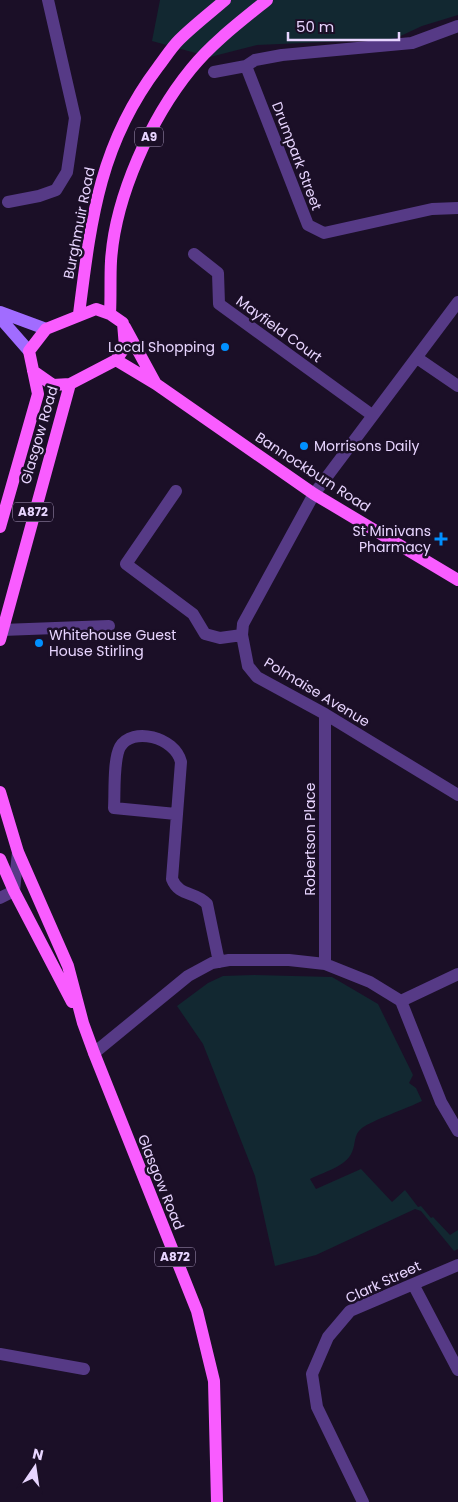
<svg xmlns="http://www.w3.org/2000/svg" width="458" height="1502" font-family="Poppins,sans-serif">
  <rect width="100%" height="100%" fill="#1b0f27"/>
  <path fill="#122831" d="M 160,0 L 458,0 L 458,15 L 422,26 L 394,39 L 257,45 L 210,57 L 152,41 Z
    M 254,975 L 332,977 L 378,1004 L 413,1075 L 409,1083 L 416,1088 L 422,1101 C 408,1108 373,1120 362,1128 C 353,1135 356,1144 352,1152 C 346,1167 323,1172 310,1179 L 316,1189 L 361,1169 L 392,1202 L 405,1190 L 418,1207 L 421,1206 L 431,1218 L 433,1217 L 450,1235 L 458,1230 L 458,1249 L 454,1251 L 421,1211 L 415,1209 L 316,1255 L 275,1266 L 255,1176 L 203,1044 L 177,1006 L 208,983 L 223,976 Z"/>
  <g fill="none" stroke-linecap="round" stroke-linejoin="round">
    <path stroke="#563a86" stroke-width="12" d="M 246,66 L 308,225 L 324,233 L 432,209 L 458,208
      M 214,72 L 246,66 L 255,60 L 282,55 L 412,43 L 458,26
      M 8,202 L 39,196 L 56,190 L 67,172 L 75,118 L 48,0
      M 194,254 L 218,273 L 219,304 L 372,415
      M 458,302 L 314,494 L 243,624 L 242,635 L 248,666 L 257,677 L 325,714 L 458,795
      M 417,358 L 458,386
      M 176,491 L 126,564 L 193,614 L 205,634 L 220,638 L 242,635
      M 2,630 L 109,626
      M 325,714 L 325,964
      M 176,814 L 114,808 C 115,793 113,760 120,747 C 132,726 175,737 181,762 L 172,879 C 179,897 196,891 207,904 L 219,962
      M 0,898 L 14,891 L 18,852
      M 401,1001 L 441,1102 L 458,1131
      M 401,1001 L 458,974
      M 94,1053 L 188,976 L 212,963 L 229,960 L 289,960 L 325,964 L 370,982 L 401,1001
      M 413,1284 L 458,1370
      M 0,1354 L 84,1369
      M 363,1502 L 317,1407 L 312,1374 L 328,1337 L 350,1311 L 458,1265"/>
    <path stroke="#a16cff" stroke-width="12" d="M 0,312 L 46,329
      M 0,318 L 29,351"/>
    <path stroke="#f95cff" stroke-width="12" d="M 79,314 C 91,220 99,145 158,67 C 165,58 171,48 179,40 C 193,26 210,13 225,0
      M 110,314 C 111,296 110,278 111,261 C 115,197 151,118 191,69 C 212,43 241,21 267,0
      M 125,327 L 156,384
      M 116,360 L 156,384 L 314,494 L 458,580
      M 0,527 L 38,394 L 29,351 L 46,329 L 96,309 L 110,314 L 123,323 L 125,347 L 116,360 L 70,384 L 53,385 L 33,371
      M 0,640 L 70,384
      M 0,792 L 18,852 L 68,966 L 83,1023 L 94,1053 L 197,1311 L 214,1381 L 217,1502
      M 0,859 L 14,891 L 72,1002"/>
  </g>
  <g fill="#0190ff" stroke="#1b0f27" stroke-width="2">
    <circle cx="225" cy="347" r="5"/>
    <circle cx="304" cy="446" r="5"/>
    <path d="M438.5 531.5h5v5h5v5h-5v5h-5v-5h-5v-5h5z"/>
    <circle cx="39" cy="643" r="5"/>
  </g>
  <g text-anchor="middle" stroke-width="5" stroke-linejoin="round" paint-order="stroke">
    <g fill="#1b0f27" stroke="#aa9abe" stroke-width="1">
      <rect x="135" y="127.5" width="28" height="19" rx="4"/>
      <rect x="13" y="502.5" width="40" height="19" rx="4"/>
      <rect x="155" y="1247.5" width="40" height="19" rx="4"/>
    </g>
    <g font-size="12" font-weight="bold" fill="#e8d5ff">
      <text x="149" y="141">A9</text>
      <text x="33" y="516">A872</text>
      <text x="175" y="1261">A872</text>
    </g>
    <g font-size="14" fill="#e8d5ff" stroke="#1b0f27">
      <text transform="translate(297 156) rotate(69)" y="5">Drumpark Street</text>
      <text transform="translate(79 223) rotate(-79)" y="5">Burghmuir Road</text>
      <text transform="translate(279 329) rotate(36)" y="5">Mayfield Court</text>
      <text transform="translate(39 435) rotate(-74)" y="5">Glasgow Road</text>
      <text transform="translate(313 472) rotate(33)" y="5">Bannockburn Road</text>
      <text transform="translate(317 692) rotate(31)" y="5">Polmaise Avenue</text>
      <text transform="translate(310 839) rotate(-90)" y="5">Robertson Place</text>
      <text transform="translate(161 1182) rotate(68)" y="5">Glasgow Road</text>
      <text transform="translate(383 1282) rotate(-25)" y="5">Clark Street</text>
    </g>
    <g font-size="14" fill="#e8d5ff" stroke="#1b0f27" text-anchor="end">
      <text x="215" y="352">Local Shopping</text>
      <text x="314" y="451" text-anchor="start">Morrisons Daily</text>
      <text x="431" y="536">St Minivans<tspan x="431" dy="16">Pharmacy</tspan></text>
      <text x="49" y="640" text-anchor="start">Whitehouse Guest<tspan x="49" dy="16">House Stirling</tspan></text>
    </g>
  </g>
  <g transform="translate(35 1467) rotate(13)" stroke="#1b0f27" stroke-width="4" paint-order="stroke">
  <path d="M0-4L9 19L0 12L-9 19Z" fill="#e8d5ff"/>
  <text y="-8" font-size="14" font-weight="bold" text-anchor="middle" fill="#e8d5ff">N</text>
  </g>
  <path d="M288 32v8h111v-8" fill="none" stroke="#e8d5ff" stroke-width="2.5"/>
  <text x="296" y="32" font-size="15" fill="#e8d5ff" stroke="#1b0f27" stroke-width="4" paint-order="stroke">50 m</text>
</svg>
